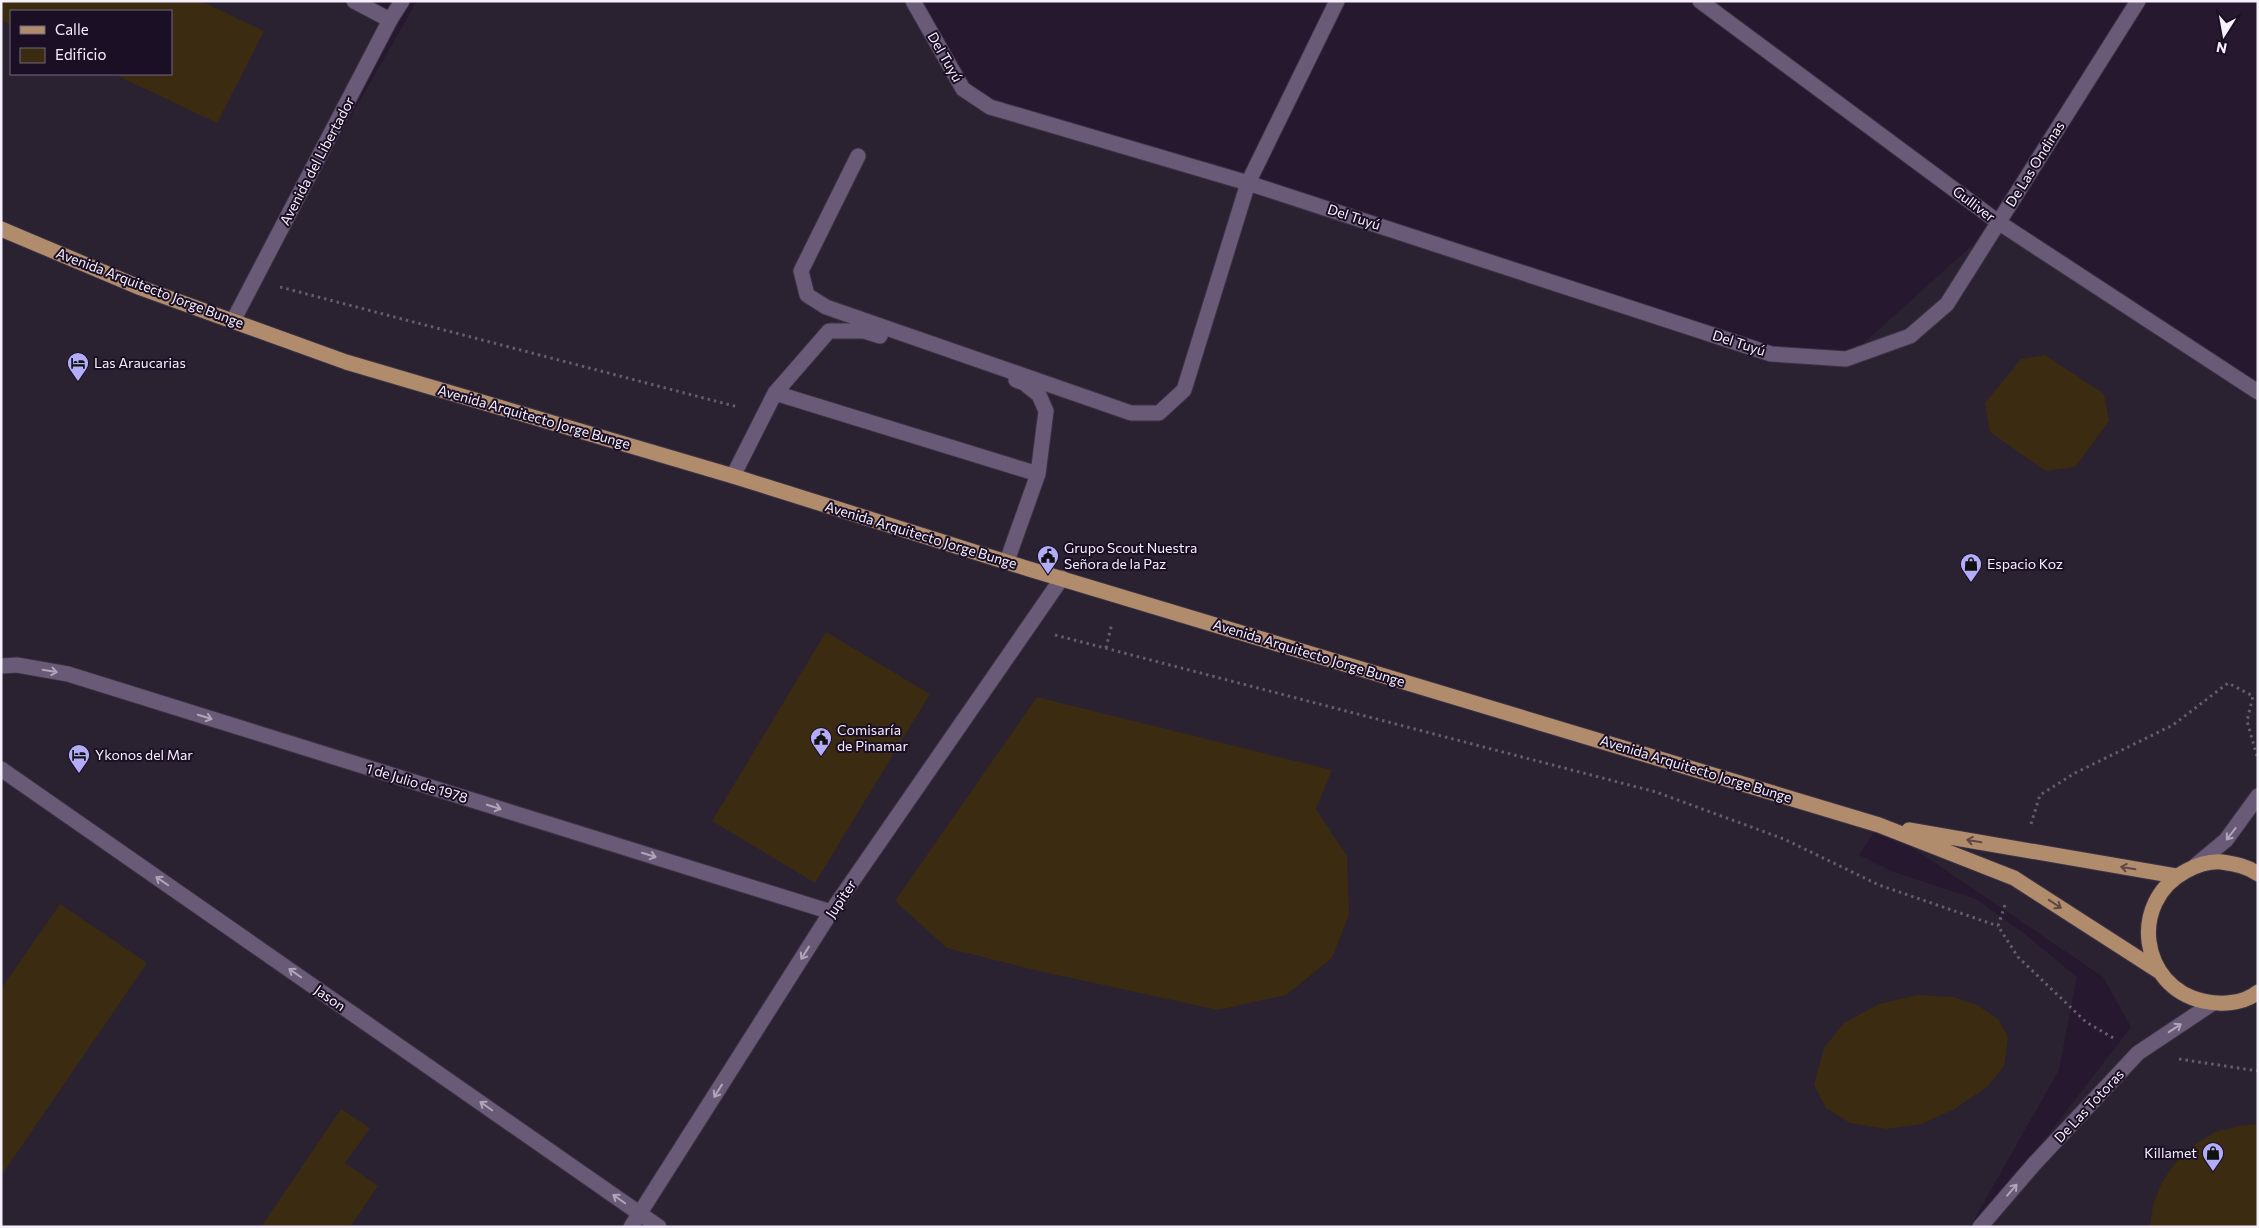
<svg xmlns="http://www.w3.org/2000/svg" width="2259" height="1228" font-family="Commissioner,sans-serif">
  <rect width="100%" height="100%" fill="#25182f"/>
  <path fill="#2a2231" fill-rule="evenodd" d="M 1,1 L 354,1 L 390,20 L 243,304 L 417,1 L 913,1 L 963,89 L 990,107 L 1771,354 L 1846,359 L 1998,222 L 2258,392 L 2258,1227 L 1977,1227 L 2131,1027 L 2103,977 L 1879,825 L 1859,855 L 1891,871 L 1976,899 L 2021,931 L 2077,977 L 2059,1070 L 1970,1227 L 659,1227 L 641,1214 L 631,1227 L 1,1227 ZM 11,11 L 171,11 L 171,74 L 11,74 Z"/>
  <path fill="#3b2b11" d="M 1,1 L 201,1 L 264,31 L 217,123 L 114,74 L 171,74 L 171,11 L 11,11 L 11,25 L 1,20 Z
    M 2045,355 L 2104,394 L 2109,421 L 2075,467 L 2046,471 L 1990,432 L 1985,403 L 2021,359 Z
    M 826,632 L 930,694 L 815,883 L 712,821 Z
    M 1037,697 L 1332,770 L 1316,809 L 1347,856 L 1349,915 L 1332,958 L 1286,995 L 1218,1010 L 1039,971 L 947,948 L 895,901 Z
    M 60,904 L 147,963 L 1,1176 L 1,989 Z
    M 1918,995 L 1954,997 L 1977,1005 L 1998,1019 L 2008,1037 L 2004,1066 L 1987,1087 L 1956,1108 L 1922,1124 L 1886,1129 L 1850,1123 L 1826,1108 L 1814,1085 L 1824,1048 L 1844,1023 L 1879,1004 Z
    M 341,1109 L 370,1128 L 345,1163 L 378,1186 L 350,1227 L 261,1227 Z
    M 2258,1124 L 2258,1227 L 2150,1227 L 2153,1205 L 2162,1182 L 2176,1162 L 2194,1145 L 2215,1132 L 2239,1126 Z"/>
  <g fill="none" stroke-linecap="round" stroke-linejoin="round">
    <g stroke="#3c3245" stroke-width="17">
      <path id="lane" d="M 858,156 L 801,271 L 807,295 L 826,307 L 1131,413 L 1159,413 L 1184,390 L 1248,183
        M 775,393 L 1038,474
        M 733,476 L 775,393 L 829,331 L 864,331 L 880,336
        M 1007,561 L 1038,474 L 1046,411 L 1039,395 L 1024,383 L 1016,380"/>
    </g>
    <g stroke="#3c3245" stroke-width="17">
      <path id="street" d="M 354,1 L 390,20
        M 913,1 L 963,89 L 990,107 L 1248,183 L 1771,354 L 1846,359 L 1910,336 L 1947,304 L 2138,1
        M 1700,1 L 1998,222 L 2258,392
        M 1248,183 L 1337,1
        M 1,666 L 17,665 L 68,674 L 831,912
        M 1,769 L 659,1227
        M 631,1227 L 831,912 L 1062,578
        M 1980,1227 L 2035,1163 L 2138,1053 L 2213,1003"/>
    </g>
    <g stroke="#3c3245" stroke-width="17">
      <path id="secondary" d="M 233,321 L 390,20 L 402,1
        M 2196,865 L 2226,840 L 2258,796"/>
    </g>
    <g stroke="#3c3245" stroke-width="17">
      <path id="primary" d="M 1,229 L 141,288 L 346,362 L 733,476 L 1029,569 L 1879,825 L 2014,878 L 2160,972
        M 1909,830 L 2176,876
        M 2258,874 C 2247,866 2235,864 2222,862 C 2209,861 2197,865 2186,871 C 2128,902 2140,987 2203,1001 C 2221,1005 2243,1004 2258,992"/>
    </g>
    <path stroke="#665b6f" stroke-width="3" stroke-dasharray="2.5 4" stroke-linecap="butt" d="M 280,287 L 738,407
      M 1055,635 L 1656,792 L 1784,839 L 1879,885 L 1998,926
      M 1106,648 L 1112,623
      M 2031,824 L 2040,795 L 2075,773 L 2173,725 L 2228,683 L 2253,696 L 2247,721 L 2258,760
      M 2005,905 L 1998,926 L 2018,957 L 2086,1022 L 2115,1039
      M 2179,1059 L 2258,1071"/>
    <use href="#lane" stroke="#695b77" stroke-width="15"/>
    <use href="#street" stroke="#695b77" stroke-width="15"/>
    <use href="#secondary" stroke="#695b77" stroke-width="15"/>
    <use href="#primary" stroke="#b08c6c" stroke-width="15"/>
  </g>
  <defs><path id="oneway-shaft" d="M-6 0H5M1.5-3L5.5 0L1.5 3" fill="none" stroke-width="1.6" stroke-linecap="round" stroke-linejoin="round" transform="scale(1.25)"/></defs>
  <g stroke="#b0a6ba">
    <use href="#oneway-shaft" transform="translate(50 671) rotate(10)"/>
    <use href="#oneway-shaft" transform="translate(205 717) rotate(17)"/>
    <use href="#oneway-shaft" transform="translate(494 807) rotate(17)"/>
    <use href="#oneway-shaft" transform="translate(2231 834) rotate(128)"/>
    <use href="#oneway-shaft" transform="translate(649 855) rotate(17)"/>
    <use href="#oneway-shaft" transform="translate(162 881) rotate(-145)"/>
    <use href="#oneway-shaft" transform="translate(805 953) rotate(122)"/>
    <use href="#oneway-shaft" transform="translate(295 973) rotate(-145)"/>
    <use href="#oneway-shaft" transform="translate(2175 1028) rotate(-33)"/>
    <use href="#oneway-shaft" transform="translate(718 1091) rotate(122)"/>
    <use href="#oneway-shaft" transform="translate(486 1106) rotate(-145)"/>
    <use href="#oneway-shaft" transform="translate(2012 1190) rotate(-49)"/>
    <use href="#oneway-shaft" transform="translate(619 1199) rotate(-145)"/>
  </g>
  <g stroke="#5e4745">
    <use href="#oneway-shaft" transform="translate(1974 841) rotate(-170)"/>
    <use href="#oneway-shaft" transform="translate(2128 868) rotate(-170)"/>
    <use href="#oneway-shaft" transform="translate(2055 904) rotate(33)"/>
  </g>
  <defs>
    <g id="hotel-pin" transform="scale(1.125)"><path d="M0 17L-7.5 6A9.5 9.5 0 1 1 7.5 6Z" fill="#b3adf9" stroke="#1b0f25"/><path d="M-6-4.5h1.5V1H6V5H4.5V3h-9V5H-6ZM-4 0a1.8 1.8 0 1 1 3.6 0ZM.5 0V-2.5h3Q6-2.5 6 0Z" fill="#111"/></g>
    <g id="civic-pin" transform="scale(1.125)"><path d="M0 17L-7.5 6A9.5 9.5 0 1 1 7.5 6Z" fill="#b3adf9" stroke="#1b0f25"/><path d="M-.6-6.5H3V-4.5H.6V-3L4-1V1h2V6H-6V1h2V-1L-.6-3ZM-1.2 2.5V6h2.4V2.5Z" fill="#111"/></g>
    <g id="shop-pin" transform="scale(1.125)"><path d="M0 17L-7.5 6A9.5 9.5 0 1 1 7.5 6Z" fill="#b3adf9" stroke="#1b0f25"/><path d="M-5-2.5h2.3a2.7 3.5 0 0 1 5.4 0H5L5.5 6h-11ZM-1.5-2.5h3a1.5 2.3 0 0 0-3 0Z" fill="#111"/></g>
  </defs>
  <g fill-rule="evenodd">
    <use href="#hotel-pin" x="78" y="363"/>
    <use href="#civic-pin" x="1048" y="556"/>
    <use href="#shop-pin" x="1971" y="564"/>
    <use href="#civic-pin" x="821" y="738"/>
    <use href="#hotel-pin" x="79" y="755"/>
    <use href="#shop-pin" x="2213" y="1153"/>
  </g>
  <g text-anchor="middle" stroke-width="4" stroke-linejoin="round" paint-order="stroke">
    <g font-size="14" fill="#f6f0fd" stroke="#1b0f25">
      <text transform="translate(945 57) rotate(60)" y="5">Del Tuyú</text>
      <text transform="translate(317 161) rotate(-62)" y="5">Avenida del Libertador</text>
      <text transform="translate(2035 164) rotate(-58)" y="5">De Las Ondinas</text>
      <text transform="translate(1974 204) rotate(37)" y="5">Gulliver</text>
      <text transform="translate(1354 217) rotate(18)" y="5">Del Tuyú</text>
      <text transform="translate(150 288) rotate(21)" y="5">Avenida Arquitecto Jorge Bunge</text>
      <text transform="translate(1739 343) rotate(18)" y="5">Del Tuyú</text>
      <text transform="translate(534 417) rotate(16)" y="5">Avenida Arquitecto Jorge Bunge</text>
      <text transform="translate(921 535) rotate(17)" y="5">Avenida Arquitecto Jorge Bunge</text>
      <text transform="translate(1309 653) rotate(17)" y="5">Avenida Arquitecto Jorge Bunge</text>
      <text transform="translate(1696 769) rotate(17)" y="5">Avenida Arquitecto Jorge Bunge</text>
      <text transform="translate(417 783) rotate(17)" y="5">1 de Julio de 1978</text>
      <text transform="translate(841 899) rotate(-56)" y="5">Jupiter</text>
      <text transform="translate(330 998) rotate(35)" y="5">Jason</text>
      <text transform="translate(2089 1106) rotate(-47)" y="5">De Las Totoras</text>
    </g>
    <g font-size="14" fill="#f6f0fd" stroke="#1b0f25" text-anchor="start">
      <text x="94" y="368">Las Araucarias</text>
      <text x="1064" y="553">Grupo Scout Nuestra<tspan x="1064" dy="16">Señora de la Paz</tspan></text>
      <text x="1987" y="569">Espacio Koz</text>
      <text x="837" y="735">Comisaría<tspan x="837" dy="16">de Pinamar</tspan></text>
      <text x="95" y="760">Ykonos del Mar</text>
      <text x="2197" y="1158" text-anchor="end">Killamet</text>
    </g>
  </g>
  <rect width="2259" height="1228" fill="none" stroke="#f6f0fd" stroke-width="5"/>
  <rect x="10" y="10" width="162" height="65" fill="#1b0f25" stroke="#73697b"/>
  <rect x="20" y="26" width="25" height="8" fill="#b08c6c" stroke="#73697b"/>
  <text x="55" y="35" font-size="15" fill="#f6f0fd">Calle</text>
  <rect x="20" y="48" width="25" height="15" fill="#3b2b11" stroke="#73697b"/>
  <text x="55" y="60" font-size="15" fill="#f6f0fd">Edificio</text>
  <g transform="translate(2224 35) rotate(191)" stroke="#1b0f25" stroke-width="4" paint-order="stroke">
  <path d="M0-4L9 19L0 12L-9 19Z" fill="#f6f0fd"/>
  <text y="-8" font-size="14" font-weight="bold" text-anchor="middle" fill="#f6f0fd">N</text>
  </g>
</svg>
